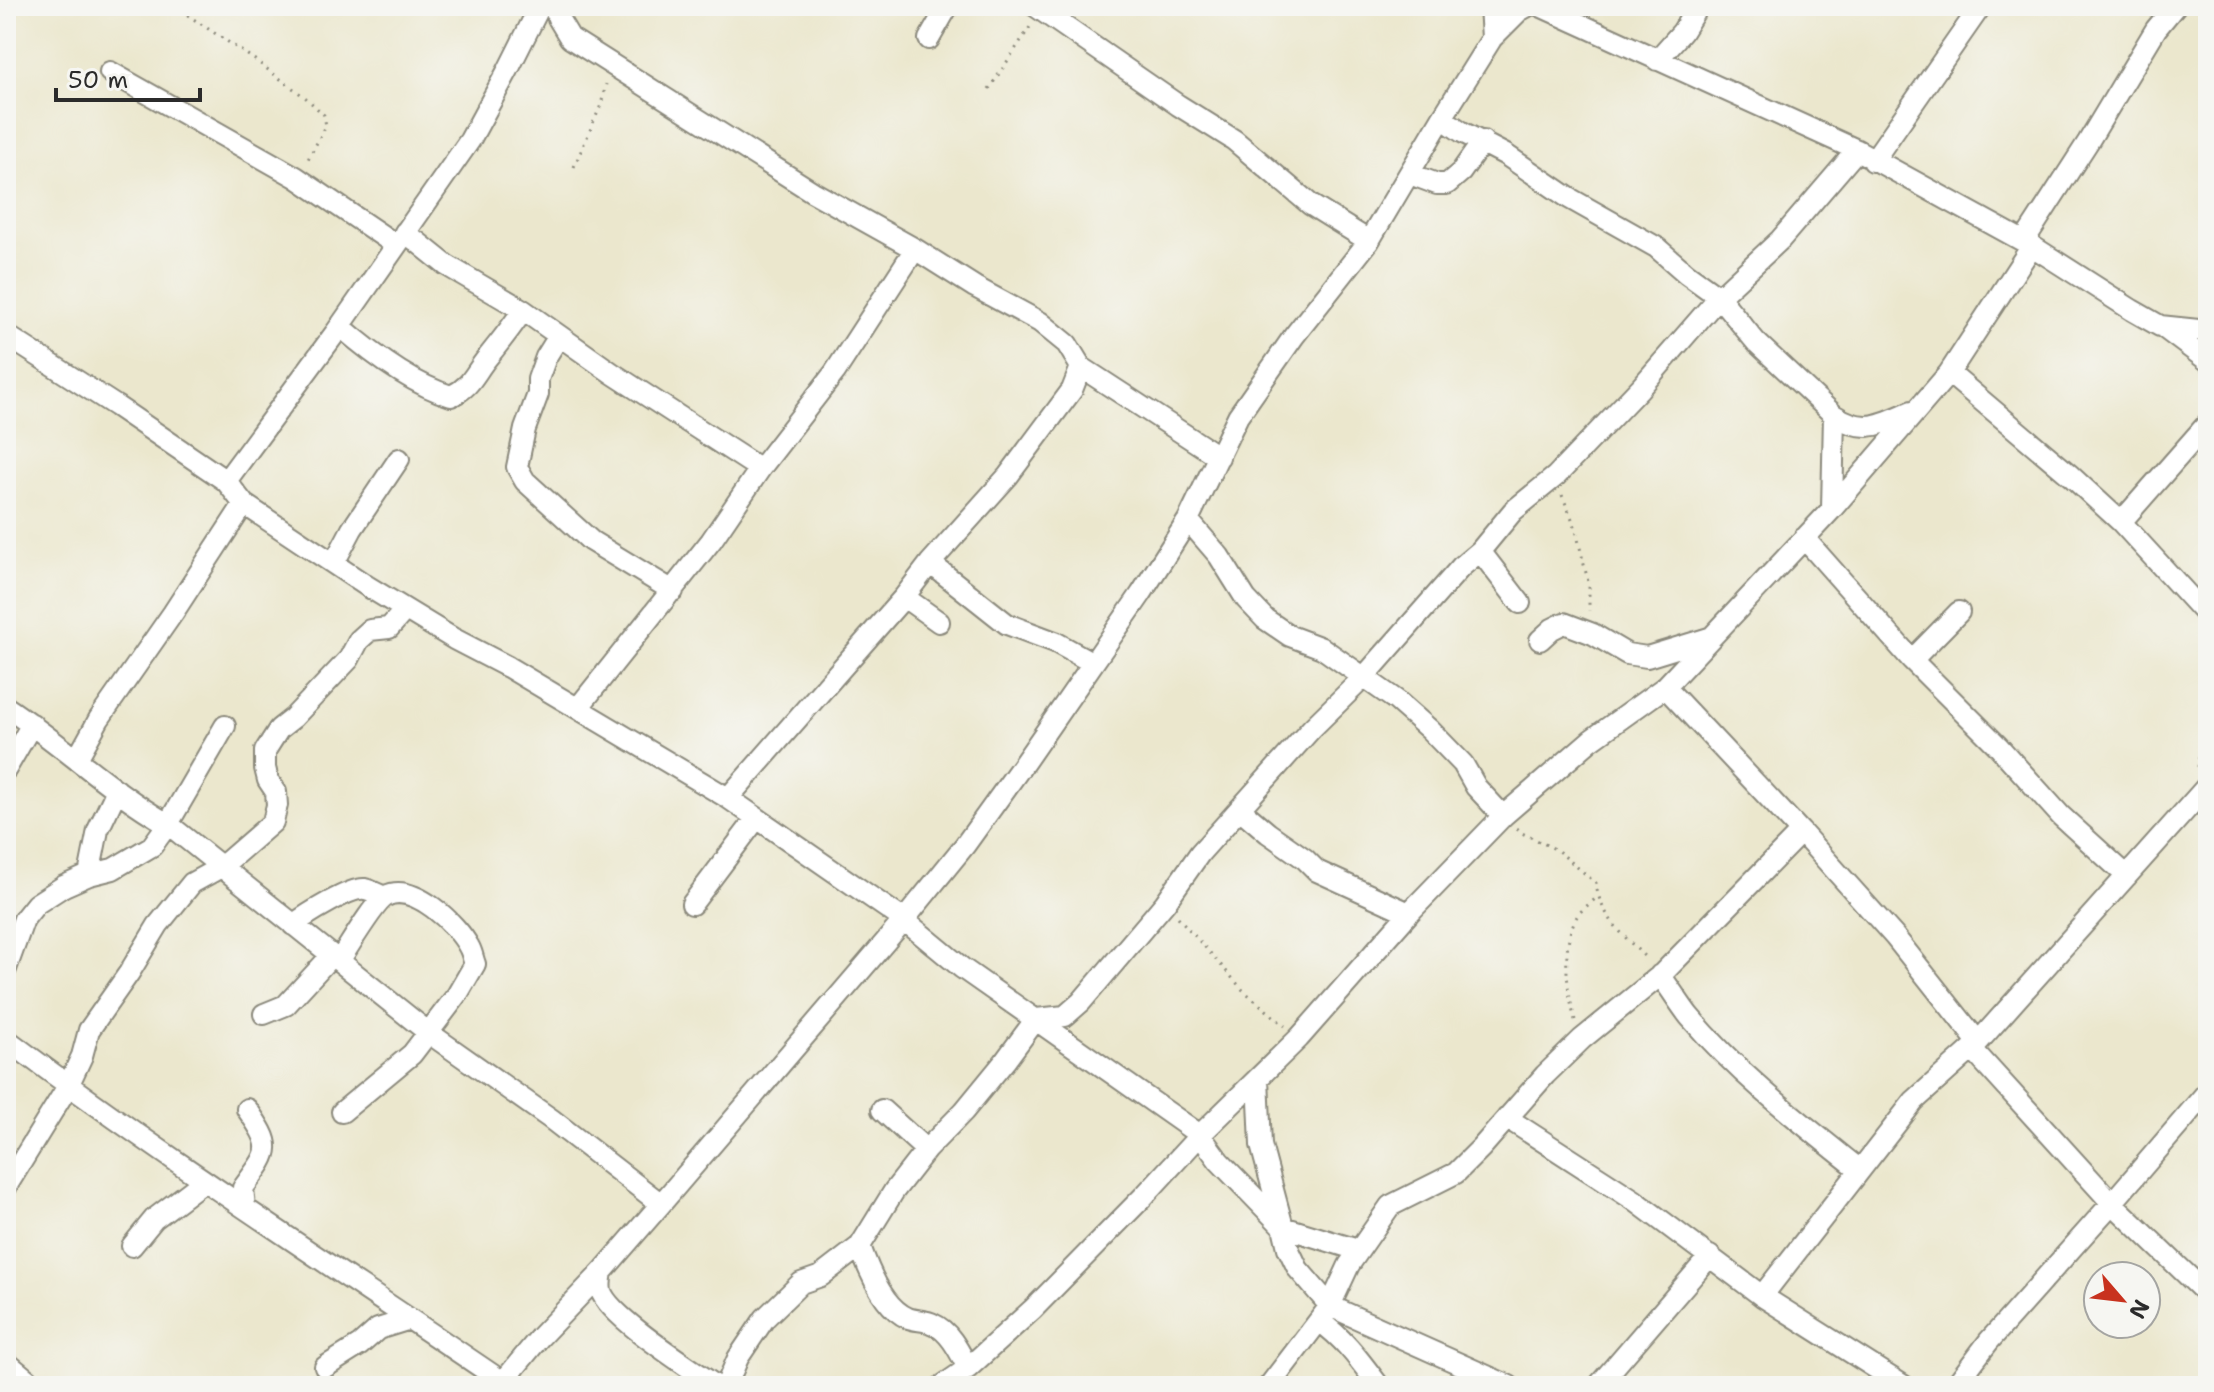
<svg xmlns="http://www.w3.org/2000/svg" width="2214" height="1392" font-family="'Shantell Sans',sans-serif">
  <rect width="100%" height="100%" fill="#f6f6f2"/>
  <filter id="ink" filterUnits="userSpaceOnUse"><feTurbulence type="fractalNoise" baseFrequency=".0125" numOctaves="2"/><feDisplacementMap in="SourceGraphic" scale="16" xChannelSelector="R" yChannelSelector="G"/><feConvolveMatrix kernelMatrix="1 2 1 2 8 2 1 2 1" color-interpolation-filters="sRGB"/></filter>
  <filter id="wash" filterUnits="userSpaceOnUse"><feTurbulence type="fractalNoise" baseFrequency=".006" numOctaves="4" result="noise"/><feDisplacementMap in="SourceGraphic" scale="32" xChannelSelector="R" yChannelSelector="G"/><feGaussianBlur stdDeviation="1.8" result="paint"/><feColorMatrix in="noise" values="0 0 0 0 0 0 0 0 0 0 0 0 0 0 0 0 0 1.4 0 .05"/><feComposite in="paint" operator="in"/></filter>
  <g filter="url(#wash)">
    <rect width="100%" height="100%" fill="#ebe7cd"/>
  </g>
  <g filter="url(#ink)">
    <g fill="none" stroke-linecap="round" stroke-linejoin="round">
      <g stroke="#8b897c" stroke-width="24">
        <path id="minor" d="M 554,6 L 558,18 L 570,38 L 813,192 L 915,249 L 975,287 L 1040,322 L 1067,344 L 1081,367 L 1219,457
          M 1035,6 L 1178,105 L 1234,140 L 1311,205 L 1369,241
          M 1540,6 L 1857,150 L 2032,246 L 2132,310 L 2160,326 L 2208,331
          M 1492,38 L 1519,11 L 1528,6
          M 929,39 L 948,6
          M 1657,60 L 1682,32 L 1698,6
          M 110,72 L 296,177 L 396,245
          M 1442,118 L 1462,132 L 1506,155 L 1569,198 L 1656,247 L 1687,274 L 1719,297 L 1756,342 L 1834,415 L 1832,509
          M 1873,161 L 1981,6
          M 1410,174 L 1437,184 L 1447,184 L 1461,172 L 1483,141
          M 405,232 L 446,265 L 523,310 L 612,373 L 760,469
          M 2024,241 L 2088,142 L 2156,29 L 2175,6
          M 340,326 C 372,354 411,384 451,396 C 471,387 474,374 487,358 C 500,342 512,327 523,310
          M 2164,328 L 2208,361
          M 6,335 L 116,406 L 226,481 L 244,504 L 367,586 L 454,639 L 508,667 L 728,798 L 904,920 L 962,968 L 1200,1135 L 1219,1161 L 1283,1227 L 1288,1248 L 1298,1269 L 1330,1306 L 1509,1386
          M 559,336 L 546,357 L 538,379 L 538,394 L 525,429 L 517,467 L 525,481 L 591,541 L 673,591
          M 1949,373 L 2071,476 L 2121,522 L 2208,617
          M 1834,415 C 1865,435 1881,424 1912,411
          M 226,481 L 336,332 L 470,140 L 508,70 L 540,6
          M 1188,520 L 1219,556 L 1246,599 L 1265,619 L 1290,636 L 1322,648 L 1396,700 L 1430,730 L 1463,764 L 1476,787 L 1503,816
          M 2121,522 L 2208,423
          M 1804,538 L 1912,660 L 1998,746 L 2061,816 L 2127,876
          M 1480,551 L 1520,603
          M 334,563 L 352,529 L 399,459
          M 930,563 L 1007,624 L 1055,642 L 1093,663
          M 904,597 L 939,622
          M 1540,640 L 1552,629 L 1564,623 L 1593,634 L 1627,654 L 1647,657 L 1709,638
          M 1912,660 L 1959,612
          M 1665,687 L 1801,832 L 1895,937 L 1978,1042
          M 6,707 C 62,744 110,791 168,824 L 429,1033 L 551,1119 L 661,1204
          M 578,708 L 711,541 L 760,469 L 835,372 L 915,249
          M 77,759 L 99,719 L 173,613 L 244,504
          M 6,769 L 32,724
          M 728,798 L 904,597 L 930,563 L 1008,476 L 1072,390 L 1081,367
          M 1241,810 L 1268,833 L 1305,859 L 1317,871 L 1409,913
          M 89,875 L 98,830 L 117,790
          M 692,904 L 756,819
          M 293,925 C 306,915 350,887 365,889 C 371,890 379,895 384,897
          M 339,961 C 348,948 374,903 386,896 C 413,882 457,924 469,947 C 472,952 473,959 475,964 L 457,995 L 412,1054 L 342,1112
          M 6,969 L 24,919 L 36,904 L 64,886 L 89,875 L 113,869 L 152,846 L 168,824 L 225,726
          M 1660,975 C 1670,988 1679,1003 1689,1016 C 1739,1075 1800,1122 1860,1170
          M 264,1014 L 286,1005 L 332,955
          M 6,1039 C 167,1160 337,1269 503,1382
          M 1972,1049 L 2112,1203 L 2208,1295
          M 1258,1078 L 1261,1145 L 1283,1227 L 1358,1250
          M 882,1110 L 926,1150
          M 1507,1118 L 1634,1200 L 1762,1296 L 1904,1386
          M 6,1187 L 68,1086 L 82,1056 L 89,1030 L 129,973 L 158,925 L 192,883 L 221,867 L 273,822 L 277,805 L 276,792 L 268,780 L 265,768 L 265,751 L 279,729 L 293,718 L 349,659 L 359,640 L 370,630 L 389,628 L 405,610
          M 245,1208 L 243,1188 C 271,1150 275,1149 247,1109
          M 132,1246 L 154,1219 L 204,1181
          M 860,1246 C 868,1269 884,1308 908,1318 C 916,1321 926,1320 933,1324 C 950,1331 960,1353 968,1368
          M 602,1272 C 601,1277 600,1286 601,1291 C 609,1317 692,1369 716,1386
          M 1762,1296 L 1914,1101 L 1972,1049 L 2208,785
          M 1319,1321 C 1344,1338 1361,1362 1379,1386
          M 6,1362 L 35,1386
          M 325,1367 L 360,1345 L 378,1329 L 410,1319
          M 487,1386 L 503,1382 L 540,1337 L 602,1272 L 661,1204 L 904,920 L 965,845 L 1024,763 L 1141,594 L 1188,520 L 1238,416 L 1294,336 L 1369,241 L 1442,118 L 1492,38 L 1490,6
          M 726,1386 L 738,1358 L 765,1318 L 801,1283 L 821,1276 L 860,1246 L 894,1191 L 926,1150 L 964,1111 L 1005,1061 L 1036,1019 L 1065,1016 L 1081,1002 L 1165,903 L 1200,853 L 1312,728 L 1365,676 L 1461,567 L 1480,551 L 1513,511 L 1556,476 L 1640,388 L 1719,297 L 1780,240 L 1857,150
          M 942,1386 L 968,1368 L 1033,1309 L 1144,1196 L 1200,1135 L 1299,1038 L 1409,913 L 1503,816 L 1591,740 L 1665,687 L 1832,509 L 1949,373 L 2032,246
          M 1269,1386 L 1330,1306 L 1349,1265 L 1390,1206 L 1456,1173 L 1481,1148 L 1545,1075 L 1582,1039 L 1662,974 L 1801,832
          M 1598,1386 L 1710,1256
          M 1955,1386 L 1989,1341 L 2112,1203 L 2208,1091"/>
      </g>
      <path stroke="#8b897c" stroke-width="3" stroke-dasharray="2 6" stroke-linecap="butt" d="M 174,6 L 255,60 L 306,98 L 324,115 L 326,126 L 307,161
        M 989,89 L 1030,27
        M 574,167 L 601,105 L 606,84
        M 1562,495 L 1575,526 L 1589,586 L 1589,611
        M 2198,767 L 2201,738 L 2208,704
        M 1517,828 L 1522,833 L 1557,850 L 1596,883 C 1599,915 1626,938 1648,960
        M 1178,917 L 1243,990 L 1285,1026
        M 1575,1020 C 1567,991 1560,942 1578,915 C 1582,909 1591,903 1596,898
        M 1719,1386 L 1722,1372"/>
      <use href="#minor" stroke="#fff" stroke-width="20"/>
    </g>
  </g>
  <rect width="2214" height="1392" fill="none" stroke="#f6f6f2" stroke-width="32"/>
  <g transform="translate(2122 1300) rotate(118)"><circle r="38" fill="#f6f6f2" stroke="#a5a5a2" stroke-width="2"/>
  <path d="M0-6L14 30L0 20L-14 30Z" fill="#c8321e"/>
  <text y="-12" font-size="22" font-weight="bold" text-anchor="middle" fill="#2b2b2b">N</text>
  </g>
  <path d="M56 88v12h144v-12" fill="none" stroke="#2b2b2b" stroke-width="4"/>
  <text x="68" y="88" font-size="24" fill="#2b2b2b" stroke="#f6f6f2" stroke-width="6" paint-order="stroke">50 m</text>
</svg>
